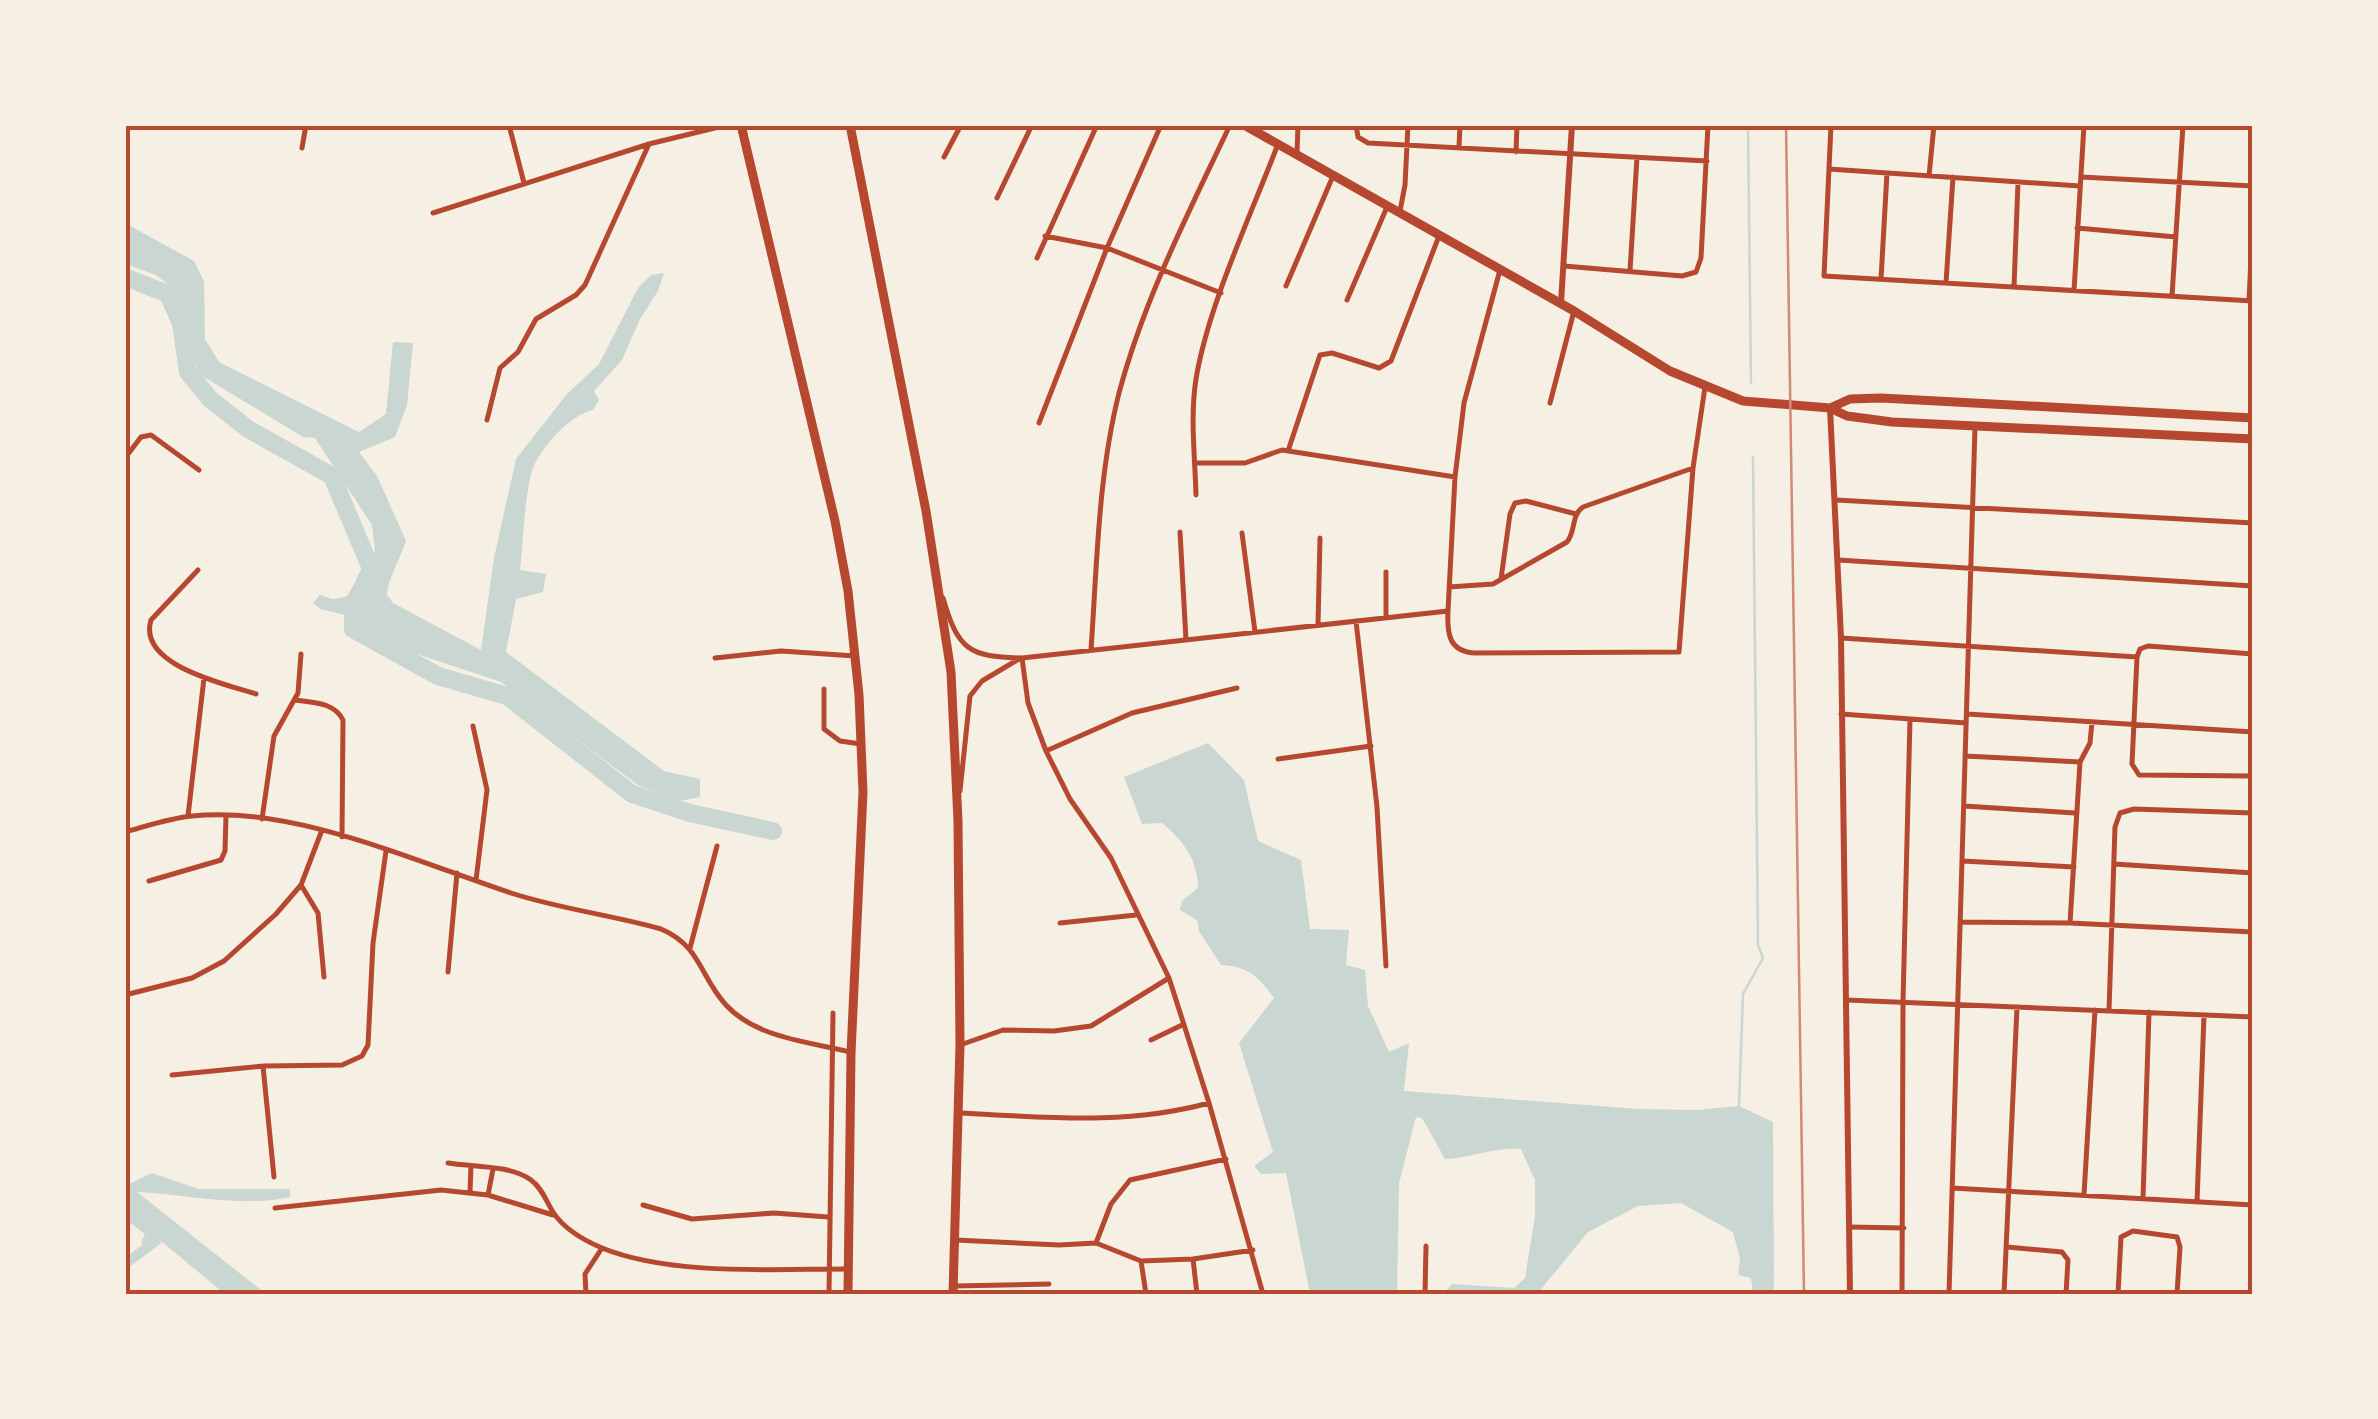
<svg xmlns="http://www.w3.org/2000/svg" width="2378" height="1419" font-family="'Titillium Web',sans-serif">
  <rect width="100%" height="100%" fill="#f6efe4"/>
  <path fill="#c9d6d2" d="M 125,223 L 194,261 L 204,281 L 205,339 L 219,362 L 359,432 L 386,414 L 393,342 L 413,343 L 407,405 L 395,437 L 359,452 L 377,476 L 406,541 C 401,557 387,581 387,595 L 393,603 L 481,650 L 494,558 L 516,459 L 567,394 L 599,364 L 638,288 L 651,275 L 664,273 L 658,291 L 640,319 L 622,360 L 594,391 L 599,400 L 593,410 C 570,415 542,446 533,468 C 525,489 523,545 520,570 L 546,574 L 543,592 L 516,599 L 506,652 L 664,771 L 700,779 L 700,797 L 680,801 L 639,786 L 501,682 L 414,653 L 345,615 L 321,609 L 313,603 L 320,595 L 333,599 L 349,596 L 359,573 L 375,551 L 372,525 L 315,438 L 303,437 L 199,374 L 175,290 L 156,275 L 125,264 Z
    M 1208,743 L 1244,780 L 1258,841 L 1301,860 L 1310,929 L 1349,930 L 1346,965 L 1365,970 L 1368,1006 L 1389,1052 L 1409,1043 L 1404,1091 L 1638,1109 L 1697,1110 L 1739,1106 L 1773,1122 L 1774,1294 L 1753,1294 L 1751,1278 L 1738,1275 L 1740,1258 L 1733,1232 L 1681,1203 L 1638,1206 L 1588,1232 L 1537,1294 L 1443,1294 L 1452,1284 L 1514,1288 L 1525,1278 L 1535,1216 L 1535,1180 L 1521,1149 C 1494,1147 1472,1158 1445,1159 L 1422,1118 L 1416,1117 L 1399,1183 L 1397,1293 L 1310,1294 L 1286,1173 L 1261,1174 L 1254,1166 L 1273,1152 L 1239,1043 L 1274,998 C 1259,977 1248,966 1221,965 L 1199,931 L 1197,920 L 1180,910 L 1182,901 L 1198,888 C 1198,860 1183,840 1162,823 L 1142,824 L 1124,777 Z
    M 152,1173 L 198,1189 L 290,1189 L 290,1197 C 239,1208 187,1194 137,1192 L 266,1294 L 225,1294 L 161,1241 L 152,1249 L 141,1243 L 145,1234 L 125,1219 L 125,1186 Z"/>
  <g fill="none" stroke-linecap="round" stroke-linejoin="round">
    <path stroke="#c9d6d2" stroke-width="2.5" d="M 1748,125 L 1751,383
      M 1739,1106 L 1743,994 L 1763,958 L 1758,945 L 1753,457"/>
    <path stroke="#c9d6d2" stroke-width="10" d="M 125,1264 L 157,1240"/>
    <path stroke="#c9d6d2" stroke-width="18" d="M 125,277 L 168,294 L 181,323 L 188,372 L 210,399 L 248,429 L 332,476 L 372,571 L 353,604 L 353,629 L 438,676 L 507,696 L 632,794 L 690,813 L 773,831"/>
    <path stroke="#b5482f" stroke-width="5" d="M 509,125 L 524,183
      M 1356,125 L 1358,137 L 1368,143 L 1707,161
      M 1831,125 L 1824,276 L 2253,301
      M 1459,147 L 1460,125
      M 302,148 L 306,125
      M 1297,152 L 1298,125
      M 1516,152 L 1517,125
      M 944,157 L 961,125
      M 1829,169 L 2080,186
      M 1929,176 L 1934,125
      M 2081,177 L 2253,186
      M 997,198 L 1032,125
      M 1400,211 L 1405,185 L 1408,125
      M 433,213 L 649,144 L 727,125
      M 2077,228 L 2176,237
      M 1045,236 L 1107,248 L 1221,293
      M 1037,258 L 1097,125
      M 1564,266 L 1682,276 L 1696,272 L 1701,258 L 1708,125
      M 1500,270 L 1464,403 L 1455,477 L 1448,611 C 1447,632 1448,651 1474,653 L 1679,652 L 1693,468 L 1705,387
      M 1630,271 L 1637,157
      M 1881,279 L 1887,173
      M 1946,283 L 1953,177
      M 1286,286 L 1333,176
      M 2014,287 L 2018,182
      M 2074,291 L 2084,125
      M 2172,296 L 2183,125
      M 1347,300 L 1387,207
      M 2249,301 L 2253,214
      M 1550,403 L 1574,311
      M 487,420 L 500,368 L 518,352 L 536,319 L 576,295 L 585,285 L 649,144
      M 1039,423 L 1107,248 L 1161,125
      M 1288,451 L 1320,355 L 1332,353 L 1379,368 L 1391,361 L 1439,236
      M 125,458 L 141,437 L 151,435 L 199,470
      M 1195,463 L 1245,463 L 1282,450 L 1455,477
      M 1196,495 C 1195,457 1190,417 1196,379 C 1208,306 1251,215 1278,144
      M 1836,500 L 2253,523
      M 1180,532 L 1186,640
      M 1242,533 L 1255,632
      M 1838,560 L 2253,586
      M 198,570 L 151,620 C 137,665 225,684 256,694
      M 1386,572 L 1386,618
      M 1501,579 L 1510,514 L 1515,503 L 1526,501 L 1576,514
      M 1449,587 L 1493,584 L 1567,542 C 1576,531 1571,515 1583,507 L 1693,468
      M 943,598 C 958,650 969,657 1022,658 L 1448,611
      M 1356,621 L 1377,807 L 1386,966
      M 1318,625 L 1320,538
      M 1841,638 L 2137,657
      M 1091,650 C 1097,565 1098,476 1119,393 C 1144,299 1189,212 1230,125
      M 2253,654 L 2148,646 L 2140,649 L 2137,657 L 2132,764 L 2139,775 L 2253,776
      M 715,658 L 781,651 L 855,656
      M 1022,658 L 1028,703 L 1046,751 L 1070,799 L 1111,858 L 1169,978 L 1209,1103 L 1263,1294
      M 824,689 L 824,729 L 840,741 L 861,744
      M 295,700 C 314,703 334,702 343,720 L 342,837
      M 1841,714 L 1966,723
      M 1967,714 L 2253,732
      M 473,726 L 487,790 L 476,880
      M 1046,751 L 1132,713 L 1237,688
      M 1965,756 L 2080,762
      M 1278,759 L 1371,746
      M 960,791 L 970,696 L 982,681 L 1019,659
      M 1964,806 L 2075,813
      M 188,816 L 204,678
      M 262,819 L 274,736 L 298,693 L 301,654
      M 125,832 C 147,826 170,818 192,816 C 292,805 417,862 511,893 C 560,909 612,915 661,929 C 701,946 700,977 726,1005 C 756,1038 810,1042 850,1052
      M 1962,861 L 2074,867
      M 2114,864 L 2253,873
      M 149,881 L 221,860 L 225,851 L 226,815
      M 301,885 L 318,913 L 324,977
      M 1961,922 L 2070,923 L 2253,932
      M 1060,923 L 1136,915
      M 2070,923 L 2080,762 L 2090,743 L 2092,722
      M 690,948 L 717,846
      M 448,972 L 457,873
      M 125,995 L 192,978 L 224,961 L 276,914 L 301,885 L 322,830
      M 1846,1000 L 2253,1017
      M 2109,1011 L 2115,827 L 2120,813 L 2134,809 L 2253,813
      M 1151,1040 L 1182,1025
      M 960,1045 L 1003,1030 L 1054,1031 L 1091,1026 L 1169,978
      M 263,1066 L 274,1177
      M 172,1075 L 263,1066 L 342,1065 L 362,1056 L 368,1045 L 373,943 L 386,851
      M 959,1113 C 1045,1117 1124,1126 1209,1103
      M 448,1163 C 473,1167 511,1165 531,1180 C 542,1188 546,1201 553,1212 C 564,1229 583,1240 602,1248 C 671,1276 774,1269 847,1269
      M 1952,1188 L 2253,1205
      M 470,1192 L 471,1166
      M 488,1195 L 493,1169
      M 2084,1195 L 2095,1010
      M 2143,1199 L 2149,1012
      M 2197,1202 L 2204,1015
      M 643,1205 L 692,1219 L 774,1213 L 828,1217
      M 275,1208 L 441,1190 L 488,1195 L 553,1215
      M 1849,1227 L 1904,1228
      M 955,1240 L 1059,1245 L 1096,1243 L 1141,1261 L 1193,1259 L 1253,1250
      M 1096,1243 L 1111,1204 L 1130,1180 L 1226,1159
      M 2007,1247 L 2062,1252 L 2068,1260 L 2066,1294
      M 1193,1259 L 1197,1294
      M 1141,1261 L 1146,1294
      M 954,1286 L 1049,1284
      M 586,1294 L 585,1274 L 602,1248
      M 829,1294 L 833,1013
      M 1425,1294 L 1426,1246
      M 1902,1294 L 1903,1002 L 1910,719
      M 1949,1294 L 1975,427
      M 2004,1294 L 2017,1007
      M 2118,1294 L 2121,1237 L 2133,1231 L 2177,1237 L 2180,1247 L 2177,1294"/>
    <path stroke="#b5482f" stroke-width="6" d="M 1561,303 L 1572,125
      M 1830,408 L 1841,638 L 1850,1294"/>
    <path stroke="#b5482f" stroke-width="9" d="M 1244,125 L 1574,311 L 1670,371 L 1743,401 L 1830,408 L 1847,416 L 1892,422 L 2253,439
      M 1830,408 L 1850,399 L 1881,398 L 2253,418"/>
    <path stroke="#b5482f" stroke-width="9" d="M 741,125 L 835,521 L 848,591 L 859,695 L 863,792 L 851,1053 L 848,1294
      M 850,125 L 926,511 L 951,672 L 958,821 L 960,1045 L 953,1294"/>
    <path stroke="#cf8b77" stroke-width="2.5" d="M 1786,125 L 1804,1294"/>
  </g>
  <rect width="2378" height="1419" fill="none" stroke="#f6efe4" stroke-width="255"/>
  <rect x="128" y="128" width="2122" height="1164" fill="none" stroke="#b5482f" stroke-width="4"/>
</svg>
